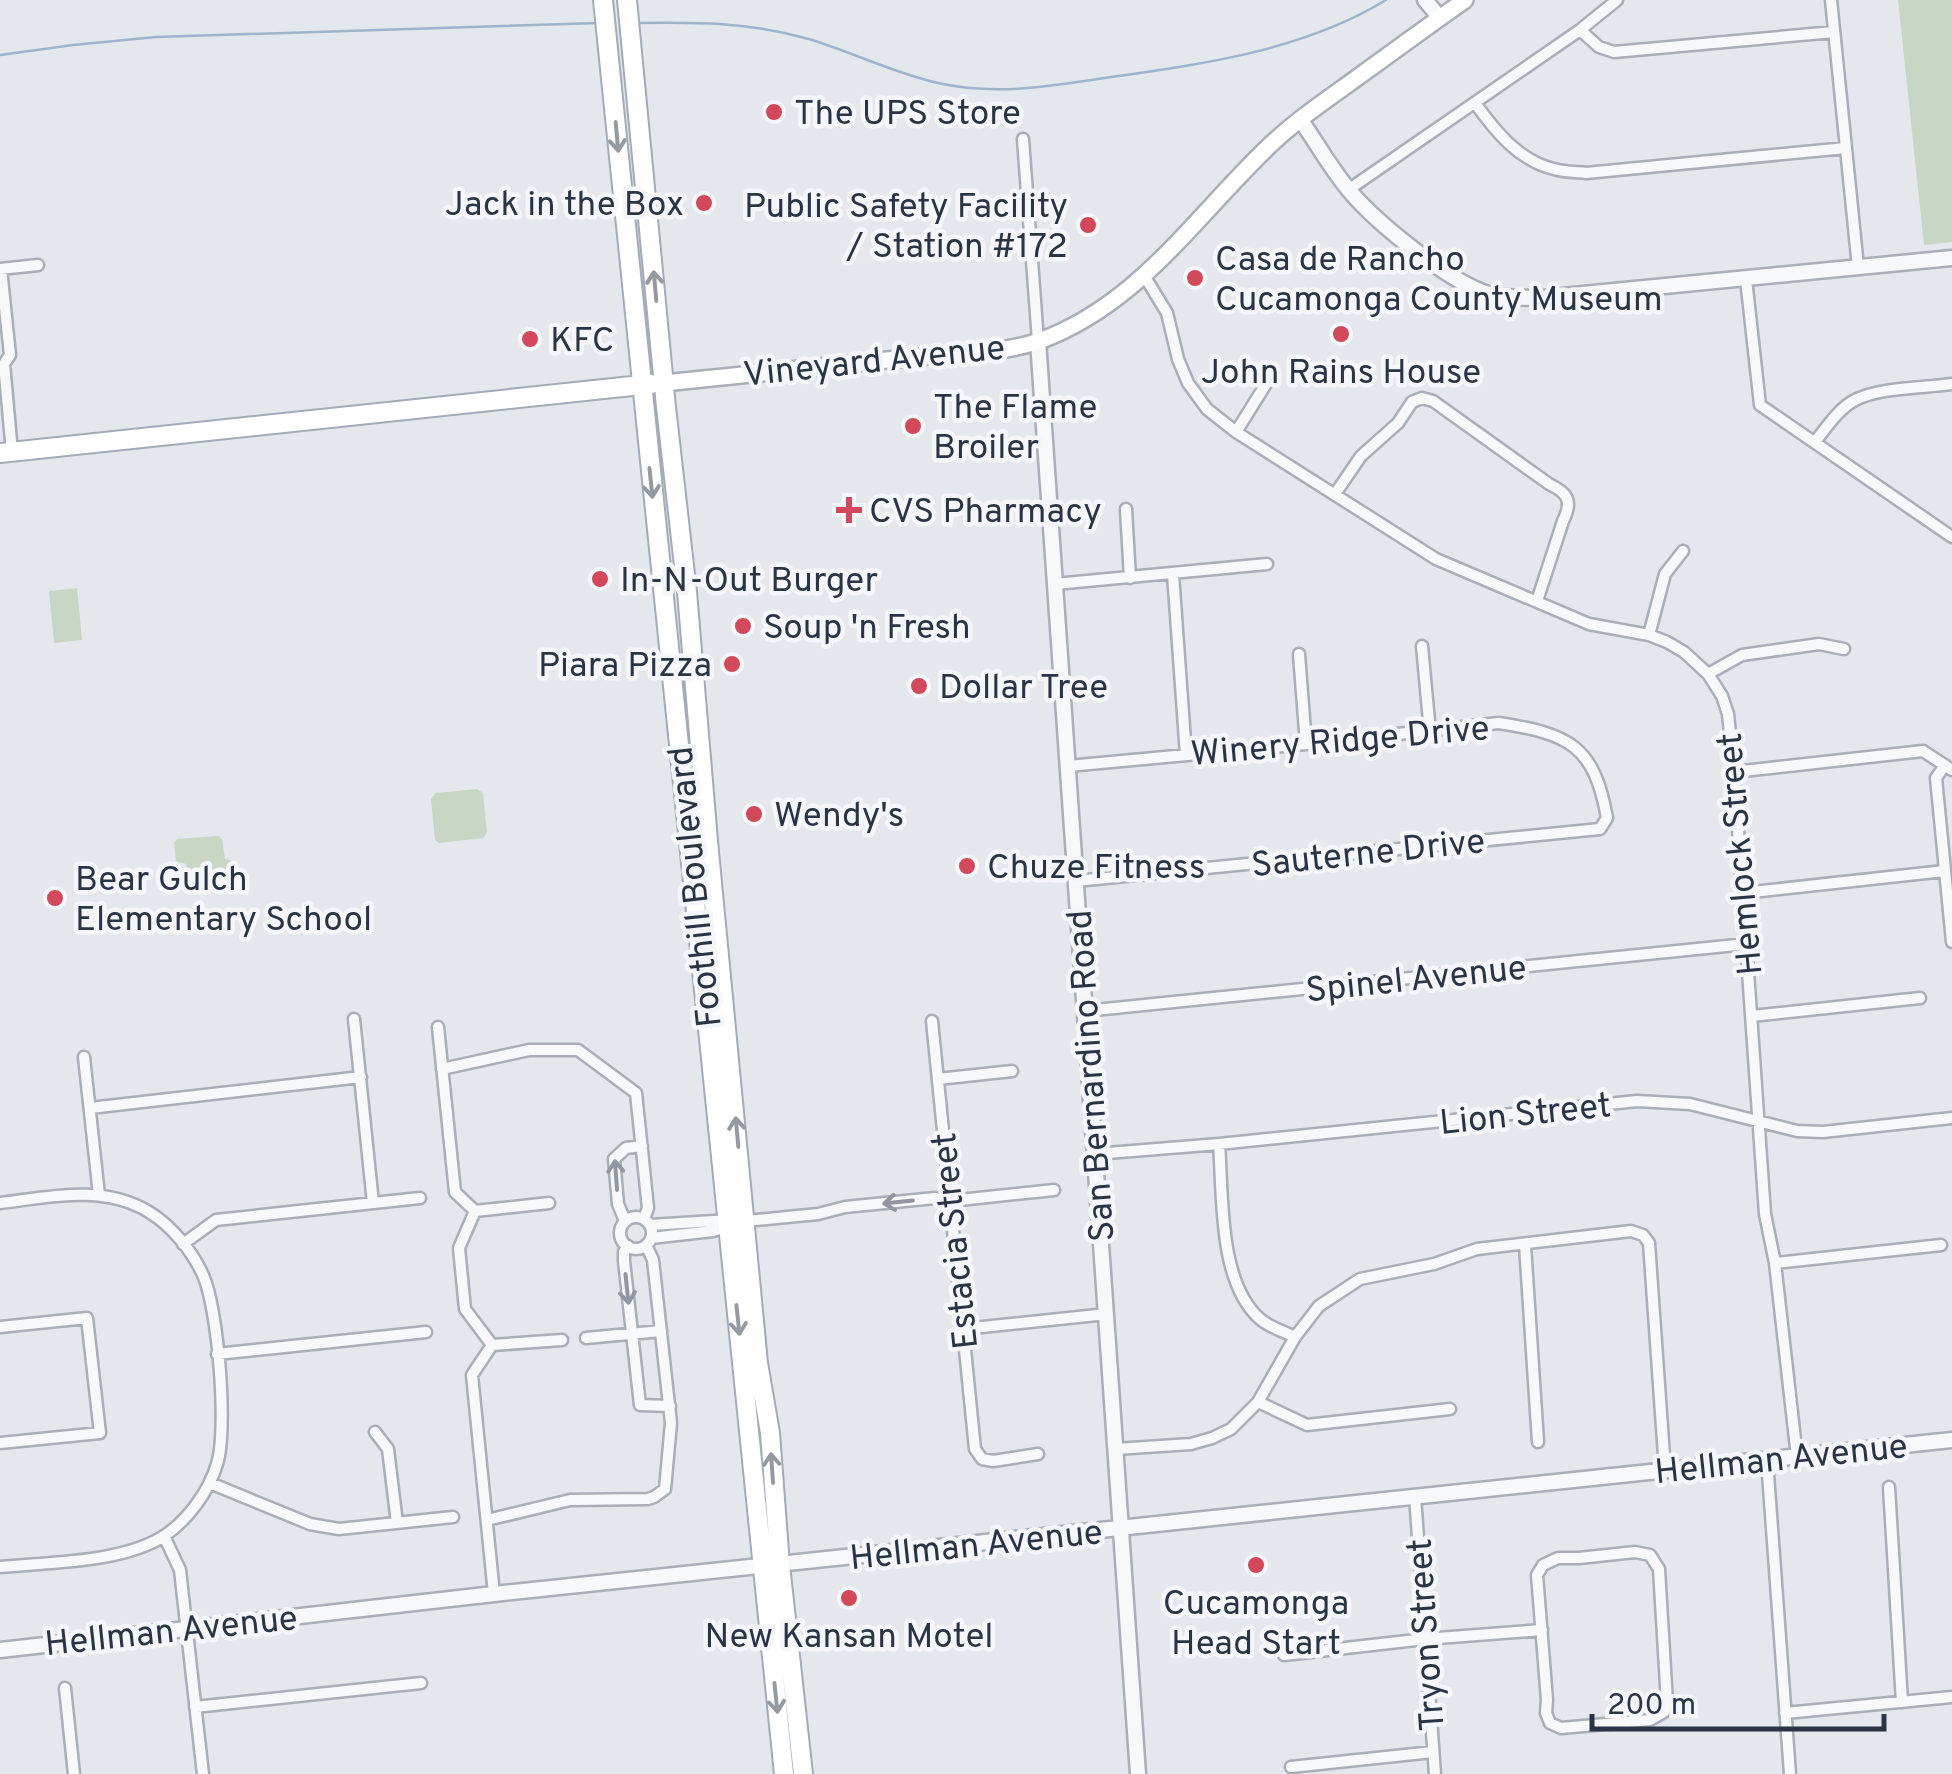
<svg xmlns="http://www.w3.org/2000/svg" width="1952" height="1774" font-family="Overpass,sans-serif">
  <rect width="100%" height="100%" fill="#e4e7ec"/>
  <path fill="#c9d6c5" d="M 1898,0 L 1952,0 L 1952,242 L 1924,245 Z
    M 77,588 L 82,640 L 54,643 L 49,591 Z
    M 477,789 L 483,793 L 487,833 L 483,838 L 439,843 L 435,840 L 431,799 L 436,793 Z
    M 218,836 L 222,839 L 225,859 L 236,862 L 237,877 L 235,882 L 192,887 L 188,884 L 186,864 L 176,861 L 174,843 L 177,839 Z"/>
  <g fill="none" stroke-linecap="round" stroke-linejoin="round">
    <path stroke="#9fb4cc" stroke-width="2.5" d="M 636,23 C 698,22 748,22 809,39 C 852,52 893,73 938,83 C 996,96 1053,86 1111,77 C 1205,64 1304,50 1386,0
      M 0,55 L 73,45 L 156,37 L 598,23"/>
    <g stroke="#a9aeb7" stroke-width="15">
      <path id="minor" d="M 1831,0 L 1858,267
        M 1580,30 L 1599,47 L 1614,52 L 1834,32
        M 1475,103 C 1495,131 1519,161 1554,169 C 1564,172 1576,172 1586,173 L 1846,148
        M 1023,139 L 1038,341
        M 1348,190 L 1580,30 L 1617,0
        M 0,269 L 38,265
        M 1,269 L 10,355 L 4,364 L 12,452
        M 1145,277 L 1167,313 L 1178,359 L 1188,383 L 1207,409 L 1236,432 L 1436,559 L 1589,624 L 1649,635 L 1667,642 L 1684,652 L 1708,674 L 1722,696 L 1728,714 L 1734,772 L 1765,1214 L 1775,1263 L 1797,1457
        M 1746,279 L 1760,405 L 1952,537
        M 1236,432 L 1271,376
        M 1815,442 C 1826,428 1838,409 1855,400 C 1880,387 1924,388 1952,384
        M 1335,494 L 1361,456 L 1398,423 L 1412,402 L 1422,398 L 1433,401 L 1549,484 C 1568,493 1573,501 1563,521 L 1537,601
        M 1126,509 L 1130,578
        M 1173,574 L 1186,755
        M 1055,584 L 1267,564
        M 1649,635 L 1665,574 L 1683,551
        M 1422,646 L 1430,732
        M 1299,654 L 1306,744
        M 1708,674 L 1742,655 L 1819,644 L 1844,649
        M 1945,765 L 1936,778 L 1952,942
        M 1068,766 L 1306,744 L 1499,723 C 1569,734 1594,745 1607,818 L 1600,829 L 1076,881
        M 1734,772 L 1923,751 L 1952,770
        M 1743,893 L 1944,871
        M 1085,1011 L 1746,944
        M 1752,1016 L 1920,998
        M 354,1019 L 373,1203
        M 932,1021 L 975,1449 L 982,1459 L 993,1461 L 1038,1454
        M 438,1027 L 455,1192 L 475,1211 L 459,1248 L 465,1309 L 492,1345 L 472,1375 L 494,1594
        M 84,1057 L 99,1195
        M 442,1069 L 529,1050 L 578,1050 L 636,1093 L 648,1208 L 644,1219
        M 938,1079 L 1012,1071
        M 90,1108 L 361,1077
        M 1219,1144 C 1223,1196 1218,1282 1260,1319 C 1269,1327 1285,1332 1295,1337
        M 1095,1154 L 1219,1144 L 1637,1101 L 1690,1104 L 1797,1131 L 1823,1132 L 1952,1118
        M 0,1203 C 50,1197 103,1184 149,1212 C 172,1226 192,1251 203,1275 C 218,1308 228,1429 217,1464 C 209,1491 188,1520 164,1536 C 122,1563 49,1562 0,1567
        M 475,1211 L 549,1203
        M620 1233a16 16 0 1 1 32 0a16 16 0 1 1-32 0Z
        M 625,1221 L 618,1204 L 614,1159 L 626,1148 L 642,1146
        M 650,1225 L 730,1220
        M 651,1238 L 713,1231 L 746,1221 L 818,1214 L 845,1207 L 935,1198 L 950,1201 L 1054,1190
        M 183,1244 L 216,1220 L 420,1198
        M 1525,1245 L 1538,1442
        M 628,1246 L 624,1252 L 624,1261 L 640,1405 L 670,1406
        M 1775,1263 L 1941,1245
        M 0,1327 L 87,1318 L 100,1433 L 0,1443
        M 963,1329 L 1107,1314
        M 586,1338 L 661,1331
        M 492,1345 L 562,1340
        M 217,1354 L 426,1332
        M 1258,1402 L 1307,1425 L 1450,1409
        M 375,1432 L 388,1449 L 397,1523
        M 1116,1449 L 1191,1444 L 1212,1438 L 1231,1429 L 1258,1402 L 1295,1337 L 1319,1306 L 1360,1279 L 1434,1264 L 1477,1249 L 1631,1231 L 1643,1235 L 1649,1243 L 1665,1470
        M 1767,1460 L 1790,1774
        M 210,1483 L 310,1524 L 339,1529 L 453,1517
        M 1889,1487 L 1902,1702
        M 1415,1496 L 1435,1774
        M 487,1520 L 570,1500 L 648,1499 L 654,1497 L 665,1489 L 671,1423 L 653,1260 L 646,1245
        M 164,1536 L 180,1570 L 203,1774
        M 1635,1552 L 1650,1555 L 1659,1569 L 1667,1702 L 1664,1712 L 1650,1720 L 1561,1728 L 1550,1723 L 1546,1713 L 1547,1700 L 1537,1575 L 1543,1565 L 1558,1558 L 1579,1558 Z
        M 1284,1655 L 1425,1639 L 1542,1630
        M 65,1688 L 74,1774
        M 195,1707 L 421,1683
        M 1785,1713 L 1952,1697
        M 1291,1767 L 1433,1752"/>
    </g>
    <g stroke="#a9aeb7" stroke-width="19">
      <path id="tertiary" d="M 1425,0 L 1440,18
        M 1300,119 C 1316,142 1330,167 1348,189 C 1375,222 1448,281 1488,294 C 1504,299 1525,297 1542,298 L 1952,258
        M 1038,341 L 1138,1774
        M 0,1650 L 494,1594 L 1952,1440"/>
    </g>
    <g stroke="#a9aeb7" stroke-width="20">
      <path id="secondary" d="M 664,383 L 926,356 C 963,354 1003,353 1039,341 C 1136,306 1193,220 1264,151 C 1291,124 1323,102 1354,80 C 1391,53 1428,26 1465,0"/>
    </g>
    <g stroke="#a3abb8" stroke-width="22">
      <path id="primary" d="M 603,0 L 784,1774
        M 627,0 L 666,407 L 687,592 L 708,841 L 758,1363 L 770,1433 L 780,1565 L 803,1774
        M 0,453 L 651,384"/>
    </g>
    <use href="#minor" stroke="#f7f8fa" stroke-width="10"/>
    <use href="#tertiary" stroke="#f7f8fa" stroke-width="14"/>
    <use href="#secondary" stroke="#fff" stroke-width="15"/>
    <use href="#primary" stroke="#fff" stroke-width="18"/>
  </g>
  <defs><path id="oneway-shaft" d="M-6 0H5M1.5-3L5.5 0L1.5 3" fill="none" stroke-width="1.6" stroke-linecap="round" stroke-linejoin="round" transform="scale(2.5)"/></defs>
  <g stroke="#959aa2">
    <use href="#oneway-shaft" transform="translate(617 137) rotate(85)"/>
    <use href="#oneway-shaft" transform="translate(655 286) rotate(-95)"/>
    <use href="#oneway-shaft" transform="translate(651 483) rotate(84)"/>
    <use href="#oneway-shaft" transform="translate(737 1132) rotate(-95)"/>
    <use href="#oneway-shaft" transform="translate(738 1320) rotate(84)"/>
    <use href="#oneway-shaft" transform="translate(772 1468) rotate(-94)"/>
    <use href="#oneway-shaft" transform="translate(776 1698) rotate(84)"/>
  </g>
  <g stroke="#9196a0">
    <use href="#oneway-shaft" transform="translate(616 1175) rotate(-94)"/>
    <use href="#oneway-shaft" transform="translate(898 1202) rotate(174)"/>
    <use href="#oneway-shaft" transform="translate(627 1289) rotate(84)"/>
  </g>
  <g fill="#d1495b" stroke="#f4f6f9" stroke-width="4">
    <circle cx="774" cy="112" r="10"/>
    <circle cx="704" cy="203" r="10"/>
    <circle cx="1088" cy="225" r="10"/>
    <circle cx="1195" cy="278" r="10"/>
    <circle cx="1341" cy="334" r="10"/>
    <circle cx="530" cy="339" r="10"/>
    <circle cx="913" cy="426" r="10"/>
    <path d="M844 495h10v10h10v10h-10v10h-10v-10h-10v-10h10z"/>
    <circle cx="600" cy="579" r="10"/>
    <circle cx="743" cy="626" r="10"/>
    <circle cx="732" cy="664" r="10"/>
    <circle cx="919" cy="686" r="10"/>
    <circle cx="754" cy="814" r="10"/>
    <circle cx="967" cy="866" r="10"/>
    <circle cx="55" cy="898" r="10"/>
    <circle cx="1256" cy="1565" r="10"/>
    <circle cx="849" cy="1598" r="10"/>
  </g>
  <g text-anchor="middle" stroke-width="9" stroke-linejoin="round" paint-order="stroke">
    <g font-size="35" fill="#2b3445" stroke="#f4f6f9" text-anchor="start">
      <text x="794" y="124">The UPS Store</text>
      <text x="684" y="215" text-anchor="end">Jack in the Box</text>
      <text x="1068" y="217" text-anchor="end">Public Safety Facility<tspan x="1068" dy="40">/ Station #172</tspan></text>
      <text x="1215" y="270">Casa de Rancho<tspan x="1215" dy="40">Cucamonga County Museum</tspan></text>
      <text x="550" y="351">KFC</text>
      <text x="1341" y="383" text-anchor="middle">John Rains House</text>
      <text x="933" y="418">The Flame<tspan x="933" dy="40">Broiler</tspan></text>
      <text x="869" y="522">CVS Pharmacy</text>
      <text x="620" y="591">In-N-Out Burger</text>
      <text x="763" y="638">Soup 'n Fresh</text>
      <text x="712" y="676" text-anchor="end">Piara Pizza</text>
      <text x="939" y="698">Dollar Tree</text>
      <text x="774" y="826">Wendy's</text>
      <text x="987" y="878">Chuze Fitness</text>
      <text x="75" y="890">Bear Gulch<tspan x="75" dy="40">Elementary School</tspan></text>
      <text x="1256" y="1614" text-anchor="middle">Cucamonga<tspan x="1256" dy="40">Head Start</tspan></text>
      <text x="849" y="1647" text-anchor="middle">New Kansan Motel</text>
    </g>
    <g font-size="35" fill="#2b3445" stroke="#f4f6f9">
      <text transform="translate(874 360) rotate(-6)" y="12">Vineyard Avenue</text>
      <text transform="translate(1340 740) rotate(-5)" y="12">Winery Ridge Drive</text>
      <text transform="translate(1368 852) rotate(-6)" y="12">Sauterne Drive</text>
      <text transform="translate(1739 854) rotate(-95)" y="12">Hemlock Street</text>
      <text transform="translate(694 887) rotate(-96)" y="12">Foothill Boulevard</text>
      <text transform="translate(1416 978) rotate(-6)" y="12">Spinel Avenue</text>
      <text transform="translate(1090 1076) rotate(-94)" y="12">San Bernardino Road</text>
      <text transform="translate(1525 1113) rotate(-6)" y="12">Lion Street</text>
      <text transform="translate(954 1241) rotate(-96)" y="12">Estacia Street</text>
      <text transform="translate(1781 1458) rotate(-6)" y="12">Hellman Avenue</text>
      <text transform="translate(976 1544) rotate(-6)" y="12">Hellman Avenue</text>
      <text transform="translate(171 1630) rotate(-6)" y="12">Hellman Avenue</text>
      <text transform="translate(1425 1635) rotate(-94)" y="12">Tryon Street</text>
    </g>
  </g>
  <path d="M1592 1714v15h292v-15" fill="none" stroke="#2b3445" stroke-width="5"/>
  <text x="1607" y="1714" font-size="30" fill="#2b3445" stroke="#f4f6f9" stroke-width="8" paint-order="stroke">200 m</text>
</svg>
